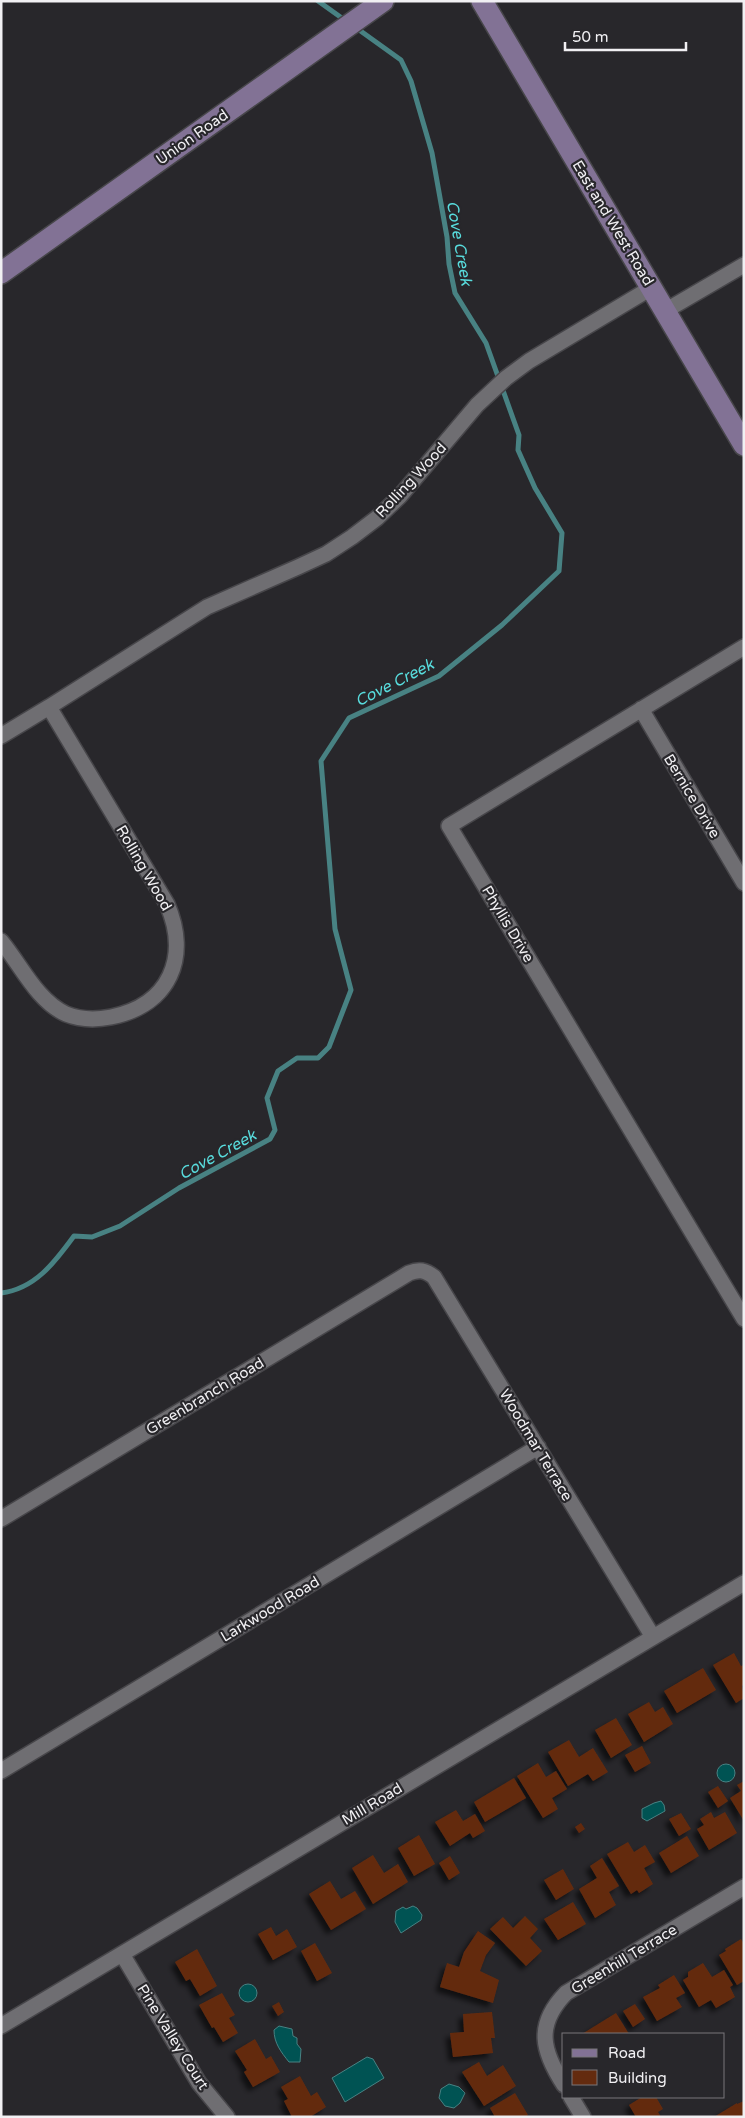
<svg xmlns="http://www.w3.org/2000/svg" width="745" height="2118" font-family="'Varela Round',sans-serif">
  <defs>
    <filter id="shadow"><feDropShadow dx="-4.5" dy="4.5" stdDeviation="2.5" flood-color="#0009"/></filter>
  </defs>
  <rect width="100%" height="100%" fill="#28272b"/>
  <path fill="#005353" stroke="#488283" d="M717 1773a9 9 0 1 1 18 0a9 9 0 1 1-18 0Z
    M 661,1801 L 664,1805 L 665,1811 L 647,1821 L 642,1818 L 642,1809 L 654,1803 Z
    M 413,1906 L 417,1908 L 422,1915 L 421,1920 L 401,1933 L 395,1922 L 396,1911 L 403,1907 L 406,1909 Z
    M239 1993a9 9 0 1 1 18 0a9 9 0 1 1-18 0Z
    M 279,2026 L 292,2029 L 293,2036 L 297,2038 L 297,2044 L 301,2049 L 300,2062 L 289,2062 C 281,2052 274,2043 274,2030 Z
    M 367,2057 L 373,2059 L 384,2078 L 345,2102 L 332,2078 Z
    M 449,2084 L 459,2087 L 465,2093 L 460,2103 L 454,2108 L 445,2106 L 439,2098 L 441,2089 Z"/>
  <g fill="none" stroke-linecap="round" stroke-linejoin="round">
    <path stroke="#488283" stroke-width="5" d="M 318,1 L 346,21
      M 1,1293 C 35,1289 55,1262 74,1236 L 92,1237 L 120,1226 L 179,1188 L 270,1139 L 275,1130 L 267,1098 L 278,1071 L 297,1058 L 318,1058 L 329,1047 L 351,990 L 335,929 L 321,761 L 349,718 L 439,676 L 502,625 L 559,571 L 562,533 L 535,488 L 518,450 L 519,435 L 486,343 L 455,293 L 449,264 L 447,237 L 432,153 L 411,81 L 401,60 L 355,27"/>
  </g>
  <path fill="#642b0f" filter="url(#shadow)" d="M 734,1653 L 741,1666 L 744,1665 L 744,1684 L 742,1686 L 744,1698 L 736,1703 L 713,1665 Z
    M 703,1668 L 716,1690 L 677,1713 L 664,1691 Z
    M 649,1702 L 655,1712 L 663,1707 L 673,1724 L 644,1742 L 628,1714 Z
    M 616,1718 L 632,1745 L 611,1758 L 595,1730 Z
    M 569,1740 L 579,1757 L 593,1748 L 608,1772 L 593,1781 L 588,1774 L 568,1786 L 548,1752 Z
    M 642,1746 L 651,1763 L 635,1772 L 625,1755 Z
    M 538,1763 L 546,1777 L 556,1771 L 567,1789 L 552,1798 L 558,1809 L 543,1818 L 517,1776 Z
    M 514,1778 L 526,1798 L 485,1822 L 474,1802 Z
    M 744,1781 L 744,1821 L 730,1798 L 741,1791 L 737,1785 Z
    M 718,1786 L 728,1801 L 718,1808 L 708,1792 Z
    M 456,1810 L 463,1821 L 475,1814 L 485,1831 L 473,1838 L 470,1833 L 450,1846 L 435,1822 Z
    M 711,1812 L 714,1818 L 725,1812 L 737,1833 L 709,1850 L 697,1829 L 704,1825 L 700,1819 Z
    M 681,1813 L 691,1829 L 679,1836 L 669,1819 Z
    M 581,1823 L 585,1829 L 579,1833 L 575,1827 Z
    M 419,1835 L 435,1864 L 414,1876 L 398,1848 Z
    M 687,1836 L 699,1856 L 671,1873 L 659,1853 Z
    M 628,1842 L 634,1852 L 645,1845 L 655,1862 L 644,1868 L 653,1884 L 639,1893 L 637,1890 L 631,1894 L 607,1854 Z
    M 373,1855 L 384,1873 L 398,1864 L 408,1882 L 373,1904 L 352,1868 Z
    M 450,1856 L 460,1873 L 449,1880 L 439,1863 Z
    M 602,1858 L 619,1886 L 609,1892 L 616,1905 L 595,1918 L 579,1889 L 597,1878 L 590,1866 Z
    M 563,1869 L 574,1889 L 556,1900 L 544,1880 Z
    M 330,1881 L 341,1899 L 355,1891 L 366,1909 L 331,1930 L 309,1894 Z
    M 573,1902 L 586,1924 L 558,1940 L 544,1919 Z
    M 525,1916 L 538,1929 L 530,1938 L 542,1951 L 526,1966 L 490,1929 L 503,1917 L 513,1928 Z
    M 271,1927 L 276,1936 L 287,1929 L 297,1947 L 273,1960 L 258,1934 Z
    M 478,1931 L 495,1943 L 486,1955 L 480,1971 L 499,1980 L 493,2003 L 440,1987 L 447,1963 L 459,1967 L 464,1952 Z
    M 741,1939 L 744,1944 L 744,1981 L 737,1985 L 719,1955 L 726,1951 L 725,1949 Z
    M 315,1943 L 332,1973 L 317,1981 L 301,1951 Z
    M 197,1949 L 217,1986 L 200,1996 L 190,1979 L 186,1981 L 175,1962 Z
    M 703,1963 L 712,1977 L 724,1970 L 733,1985 L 730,1987 L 735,1997 L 716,2008 L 711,2000 L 699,2007 L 683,1980 L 688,1977 L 688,1972 Z
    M 674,1975 L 685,1993 L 676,1998 L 682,2007 L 657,2021 L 643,1997 L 660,1988 L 658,1985 Z
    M 222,1993 L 235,2015 L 229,2018 L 238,2033 L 223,2042 L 214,2027 L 212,2028 L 199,2005 Z
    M 279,2002 L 284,2012 L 278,2016 L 272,2006 Z
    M 635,2004 L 645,2019 L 633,2027 L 623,2011 Z
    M 492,2012 L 495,2038 L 491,2038 L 493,2053 L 453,2057 L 450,2033 L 464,2032 L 463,2014 Z
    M 616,2013 L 629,2034 L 582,2034 Z
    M 255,2039 L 266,2059 L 271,2056 L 280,2072 L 253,2087 L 244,2072 L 247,2070 L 235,2051 Z
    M 479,2062 L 487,2076 L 503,2065 L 516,2086 L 484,2106 L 462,2072 Z
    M 300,2076 L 311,2096 L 317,2092 L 326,2107 L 310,2117 L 292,2117 L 284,2101 L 288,2099 L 281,2087 Z
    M 515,2093 L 528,2115 L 525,2117 L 495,2117 L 490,2108 Z
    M 642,2097 L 656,2097 L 663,2109 L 658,2112 L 661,2117 L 636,2117 L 629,2105 Z
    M 744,2101 L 744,2117 L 714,2117 L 737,2103 L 737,2104 Z"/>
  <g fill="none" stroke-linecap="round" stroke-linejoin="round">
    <g stroke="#47464a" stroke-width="18">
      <path id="street" d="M 665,311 L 744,265
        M 744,647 L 449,826 L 744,1319
        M 49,707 L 207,607 L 298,567 L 326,554 L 352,537 L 377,518 L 400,496 L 477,405 L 506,378 L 529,361 L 651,288
        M 641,709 L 744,883
        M 1,736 L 49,707 L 167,904 C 190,957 170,1005 111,1017 C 96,1020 81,1020 66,1014 C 37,1001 21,965 1,941
        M 1,1519 L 409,1273 C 419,1269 425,1270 434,1277 L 653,1637
        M 1,1771 L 538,1447
        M 122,1954 L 199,2083 L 227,2117
        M 1,2026 L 744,1583
        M 564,2085 C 542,2051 535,2025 566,1993 L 744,1887
        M 571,2097 L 583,2117"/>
    </g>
    <g stroke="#47464a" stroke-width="24">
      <path id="secondary" d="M 482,1 L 744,445
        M 1,273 L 383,1"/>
    </g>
    <use href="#street" stroke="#6f6e72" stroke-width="15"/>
    <use href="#secondary" stroke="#827295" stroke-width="21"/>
  </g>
  <g text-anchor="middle" stroke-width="4.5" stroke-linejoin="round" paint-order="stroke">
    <g font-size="15" fill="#f1f0f3" stroke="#28272b">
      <text transform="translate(192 137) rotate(-35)" y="5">Union Road</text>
      <text transform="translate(613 223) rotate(59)" y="5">East and West Road</text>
      <text transform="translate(411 480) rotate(-47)" y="5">Rolling Wood</text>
      <text transform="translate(692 796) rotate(59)" y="5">Bernice Drive</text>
      <text transform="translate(144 868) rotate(60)" y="5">Rolling Wood</text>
      <text transform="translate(508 924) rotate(59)" y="5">Phyllis Drive</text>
      <text transform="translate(205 1396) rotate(-31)" y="5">Greenbranch Road</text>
      <text transform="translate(536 1445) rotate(59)" y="5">Woodmar Terrace</text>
      <text transform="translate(270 1609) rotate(-31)" y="5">Larkwood Road</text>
      <text transform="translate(372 1804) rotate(-31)" y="5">Mill Road</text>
      <text transform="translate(624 1959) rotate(-31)" y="5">Greenhill Terrace</text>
      <text transform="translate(173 2037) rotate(58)" y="5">Pine Valley Court</text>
    </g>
    <g font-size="16" font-style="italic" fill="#58dcdd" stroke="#28272b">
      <text transform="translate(460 243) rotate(80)" y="6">Cove Creek</text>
      <text transform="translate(394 682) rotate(-27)" y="6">Cove Creek</text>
      <text transform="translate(217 1154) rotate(-29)" y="6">Cove Creek</text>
    </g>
  </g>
  <rect width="745" height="2118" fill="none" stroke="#f1f0f3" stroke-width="5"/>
  <rect x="562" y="2033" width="162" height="65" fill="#28272b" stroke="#78777b"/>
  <rect x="572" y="2049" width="25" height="8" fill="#827295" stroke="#78777b"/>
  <text x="608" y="2058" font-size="15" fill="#f1f0f3">Road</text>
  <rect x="572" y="2070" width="25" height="15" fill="#642b0f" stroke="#78777b"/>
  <text x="608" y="2083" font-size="15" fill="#f1f0f3">Building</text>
  <path d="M565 42v8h121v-8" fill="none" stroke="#f1f0f3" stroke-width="2.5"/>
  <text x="572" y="42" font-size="15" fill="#f1f0f3" stroke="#28272b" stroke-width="4" paint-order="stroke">50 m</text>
</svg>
